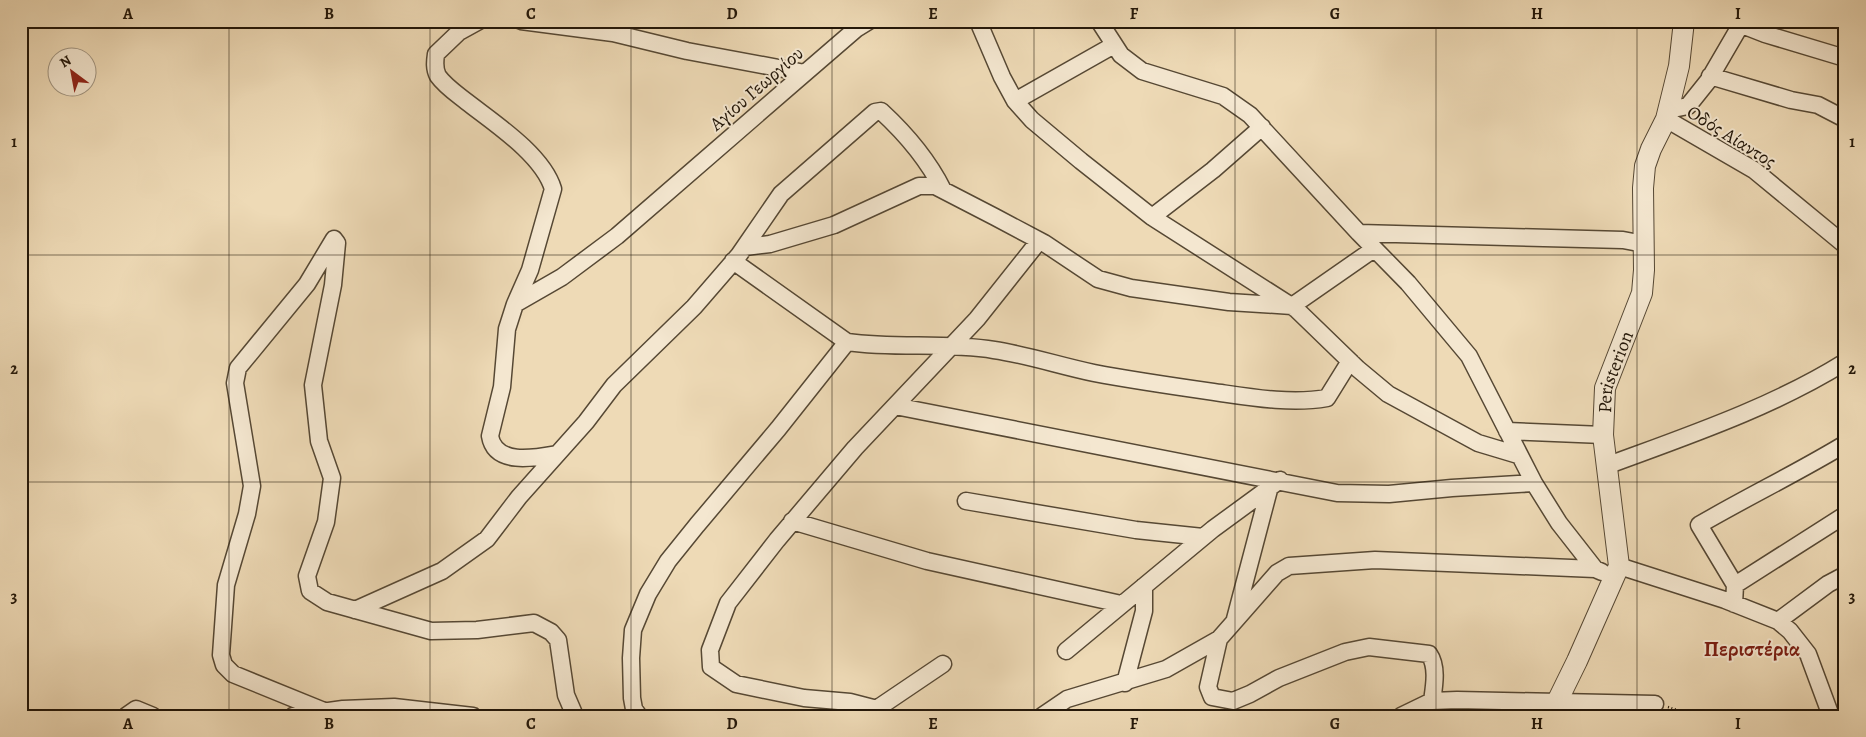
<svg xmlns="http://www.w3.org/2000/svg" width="1866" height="737" font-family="Alegreya,serif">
  <rect width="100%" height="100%" fill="#eedab6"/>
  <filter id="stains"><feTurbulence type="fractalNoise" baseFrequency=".004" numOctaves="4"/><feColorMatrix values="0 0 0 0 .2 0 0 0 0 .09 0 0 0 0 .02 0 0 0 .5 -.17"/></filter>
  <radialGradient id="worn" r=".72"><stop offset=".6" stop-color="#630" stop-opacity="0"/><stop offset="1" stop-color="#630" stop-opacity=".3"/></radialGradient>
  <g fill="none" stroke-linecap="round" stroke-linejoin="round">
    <g stroke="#564834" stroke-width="19">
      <path id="minor" d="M 479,21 L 459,32 L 436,54 C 435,61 434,69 438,76 C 445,86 457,94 467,102 C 494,123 543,155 553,189 L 530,270 L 515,304 L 562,277 L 617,236 L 805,73 L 856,29 L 869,21
        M 521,21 L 613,33 L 687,51 L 805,73
        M 978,21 L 1002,77 L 1015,101 L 1032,120 L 1081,161 L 1152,217 L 1296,309 L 1358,369 L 1388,394 L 1478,443 L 1518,455
        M 1099,21 L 1121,55 L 1142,71 L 1223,96 L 1250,115 L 1359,233 L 1408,283 L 1469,356 L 1534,483 L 1559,523 L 1595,569
        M 1742,25 L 1765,34 L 1845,58
        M 1710,76 L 1791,100 L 1818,105 L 1845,119
        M 1015,101 L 1114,45
        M 1668,110 L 1688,106 L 1708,81 L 1743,21
        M 1666,119 L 1754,170 L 1845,245
        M 1152,217 L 1213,170 L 1262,127
        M 1359,233 L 1623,240 L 1644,244
        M 745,247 L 770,244 L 834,225 L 919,186 L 935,186 L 995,217 L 1044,243 L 1098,279 L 1131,288 L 1229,302 L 1292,306 L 1374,249
        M 515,304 L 507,329 L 502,387 L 490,436 C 495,466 535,458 557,454
        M 847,342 C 896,349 945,342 994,350 C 1028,355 1060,366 1094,373 C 1136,381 1179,387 1221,393 C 1255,398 1293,404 1327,398 L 1350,361
        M 895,406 L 1337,493 L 1389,494 L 1452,488 L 1534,483
        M 1507,431 L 1603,435
        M 1606,466 C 1687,436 1771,408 1845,362
        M 966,501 L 1136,530 L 1203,537
        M 792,521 L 927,561 L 1121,604
        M 1619,566 L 1725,600 L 1778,621 L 1790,631 L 1808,654 L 1831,716
        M 1735,585 L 1845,515
        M 1734,604 L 1735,585 L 1699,525 C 1747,497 1797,473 1845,444
        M 355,610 L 442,571 L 487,539 L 519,497 L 586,422 L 614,385 L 694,307 L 739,255 L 781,194 L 875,112 L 881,111 C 906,134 928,160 943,190
        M 1235,619 L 1270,486
        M 1778,621 L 1828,584 L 1845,575
        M 1219,639 L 1208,687 L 1212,697 L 1233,701 L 1250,694 L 1279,678 L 1345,652 L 1369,647 L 1429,654 C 1438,667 1434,687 1432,701
        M 1066,651 L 1213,529 L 1280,480
        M 1125,683 L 1144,611 L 1144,586
        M 877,709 L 850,702 L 804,698 L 736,684 L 711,667 L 710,650 L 728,603 L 777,540 L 855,448 L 977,319 L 1039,241
        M 324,711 L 233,674 L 224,665 L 221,655 L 226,585 L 247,514 L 252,486 L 235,383 L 238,368 L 307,284 L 334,239 L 337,243 L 333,285 L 313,385 L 319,441 L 332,478 L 326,522 L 307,576 L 310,591 L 327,602 L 431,631 L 477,630 L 534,623 L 551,632 L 558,640 L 566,695 L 575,716
        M 869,714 L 943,664
        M 126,716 L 136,709 L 153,716
        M 293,716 L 343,709 L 394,707 L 473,716
        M 639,716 L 634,709 L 632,698 L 631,658 L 633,630 L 648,594 L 668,561 L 697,525 L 778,429 L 847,342 L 733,261
        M 1042,716 L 1067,699 L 1166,669 L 1219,639 L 1277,573 L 1289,566 L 1375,560 L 1595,569 L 1602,572
        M 1401,716 L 1432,701 L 1457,700 L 1655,704"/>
    </g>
    <g stroke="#564834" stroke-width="22">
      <g id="tertiary">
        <path id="s1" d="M 1550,716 L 1577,661 L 1619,566 L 1603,435 L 1605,388 L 1642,293 L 1644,270 L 1643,188 L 1645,166 L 1651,149 L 1666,119 L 1679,66 L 1684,21"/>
      </g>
    </g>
    <path stroke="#231709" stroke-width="2.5" stroke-dasharray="1 2.5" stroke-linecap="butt" d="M 1668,707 L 1695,716"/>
    <use href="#minor" stroke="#f4e7d0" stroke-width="16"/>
    <use href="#tertiary" stroke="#f4e7d0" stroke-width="20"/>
  </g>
  <path fill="none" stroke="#231709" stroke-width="1" stroke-opacity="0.55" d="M 229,21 L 229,716M 430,21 L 430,716M 631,21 L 631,716M 832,21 L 832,716M 1034,21 L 1034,716M 1235,21 L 1235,716M 1436,21 L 1436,716M 1637,21 L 1637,716M 21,255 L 1845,255M 21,482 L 1845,482"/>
  <g text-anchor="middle" stroke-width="4" stroke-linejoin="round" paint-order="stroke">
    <g font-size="19" fill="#231709" stroke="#f4e7d0">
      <text transform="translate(756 88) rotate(-41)" y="7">Αγίου Γεωργίου</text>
      <text transform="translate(1732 136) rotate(32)" y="7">Οδός Αίαντος</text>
      <text dy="7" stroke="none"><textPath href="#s1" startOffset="362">Peristerion</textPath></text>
    </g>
    <g font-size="21" font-weight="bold" fill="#7a1f14" stroke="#f4e7d0">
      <text x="1752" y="656">Περιστέρια</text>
    </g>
  </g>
  <rect width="1866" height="737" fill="none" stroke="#eedab6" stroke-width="55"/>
  <g transform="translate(72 72) rotate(328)"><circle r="24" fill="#f4e7d0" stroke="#a09480"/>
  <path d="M0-4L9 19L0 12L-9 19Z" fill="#8f2418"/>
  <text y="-8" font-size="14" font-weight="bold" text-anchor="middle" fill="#231709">N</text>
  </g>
  <rect x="28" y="28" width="1810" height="682" fill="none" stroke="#231709" stroke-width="2"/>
  <g font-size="16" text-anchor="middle" font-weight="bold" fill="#231709">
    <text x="128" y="19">A</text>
    <text x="329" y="19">B</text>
    <text x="531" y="19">C</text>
    <text x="732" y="19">D</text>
    <text x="933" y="19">E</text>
    <text x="1134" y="19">F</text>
    <text x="1335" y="19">G</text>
    <text x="1537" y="19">H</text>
    <text x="1738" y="19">I</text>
    <text x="14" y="147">1</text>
    <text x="1852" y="147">1</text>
    <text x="14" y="374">2</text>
    <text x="1852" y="374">2</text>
    <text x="14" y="602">3</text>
    <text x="1852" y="602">3</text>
    <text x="128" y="729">A</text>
    <text x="329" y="729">B</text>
    <text x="531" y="729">C</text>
    <text x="732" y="729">D</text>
    <text x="933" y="729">E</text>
    <text x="1134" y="729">F</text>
    <text x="1335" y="729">G</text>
    <text x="1537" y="729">H</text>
    <text x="1738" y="729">I</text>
  </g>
  <rect width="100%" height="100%" filter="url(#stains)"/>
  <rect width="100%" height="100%" fill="url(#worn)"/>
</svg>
